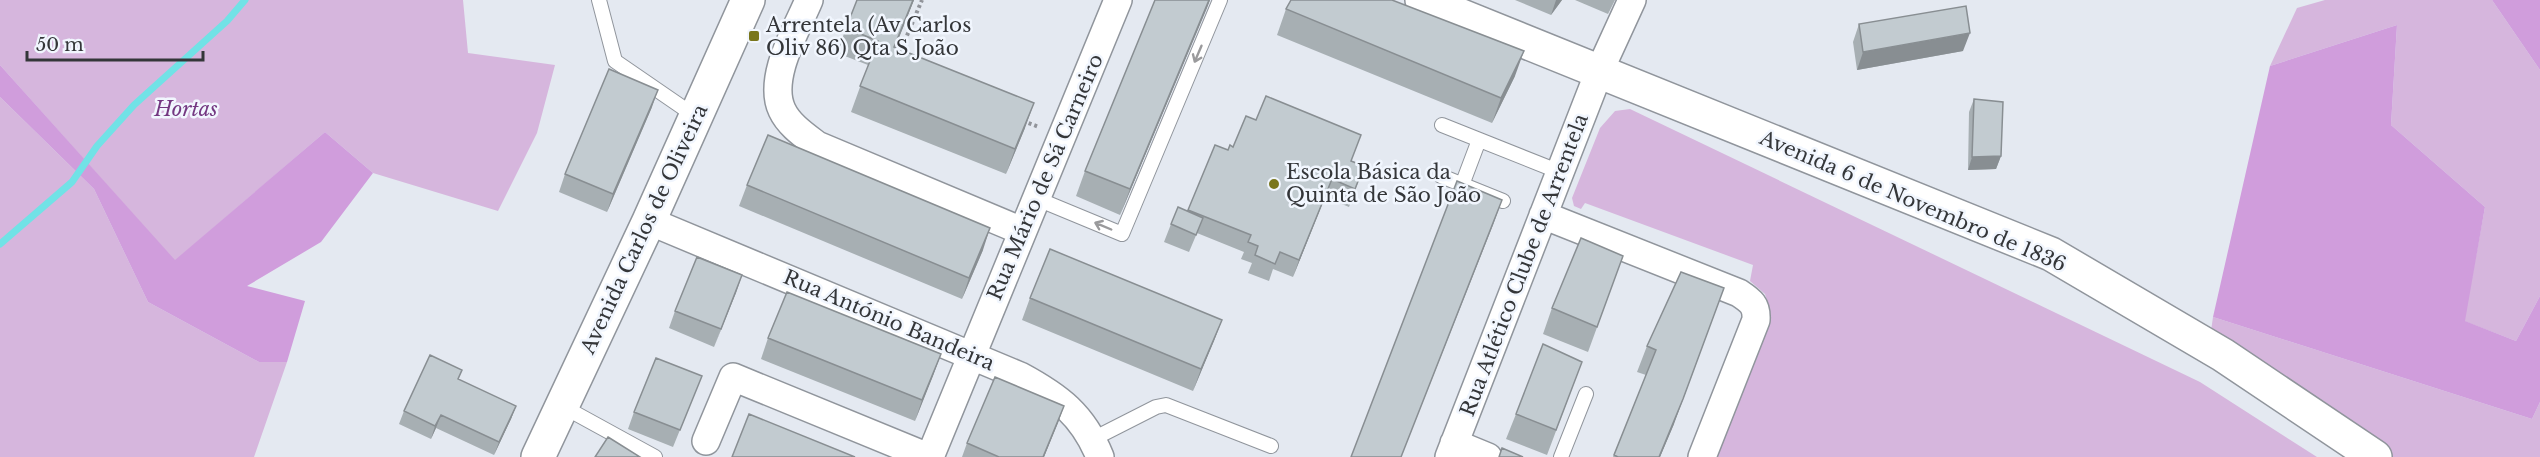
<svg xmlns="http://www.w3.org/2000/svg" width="2540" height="457" font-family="'Libre Baskerville',serif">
  <rect width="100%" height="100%" fill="#e4e9f1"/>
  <path fill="#d6b6dd" d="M 0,0 L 463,0 L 468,53 L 555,65 L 537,133 L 498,211 L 373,173 L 325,132 L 175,261 L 0,65 Z
    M 2325,0 L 2492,0 L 2540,70 L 2540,296 L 2516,341 L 2464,321 L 2485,207 L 2391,125 L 2397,25 L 2270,66 L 2297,8 Z
    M 0,97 L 94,189 L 148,302 L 259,362 L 287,362 L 254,457 L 0,457 Z
    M 1630,109 L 2200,382 L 2317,457 L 1715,457 L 1770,312 L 1765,294 L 1750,281 L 1753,265 L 1585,203 L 1581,209 L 1574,206 L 1572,198 L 1600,128 L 1615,111 Z
    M 2213,317 L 2532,419 L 2540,402 L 2540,457 L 2390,457 L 2210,338 Z"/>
  <path fill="#d09ddc" d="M 2492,0 L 2540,0 L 2540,70 Z
    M 2397,25 L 2391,125 L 2485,207 L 2465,321 L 2516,341 L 2540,296 L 2540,402 L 2532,419 L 2213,317 L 2270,66 Z
    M 0,65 L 175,260 L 325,132 L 373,173 L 321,242 L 247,286 L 305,301 L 287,362 L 259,362 L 148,302 L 94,189 L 0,97 Z"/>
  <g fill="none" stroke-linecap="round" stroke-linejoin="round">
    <path stroke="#71e2e6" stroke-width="7" d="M 0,244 L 72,182 L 97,146 L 134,105 L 227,21 L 245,0"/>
    <g stroke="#90959c" stroke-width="16">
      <path id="lane" d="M 599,0 L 615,61 L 695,116
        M 1442,125 L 1560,172
        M 1441,176 L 1503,201
        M 1462,185 L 1479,140
        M 1035,198 L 1122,234 L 1220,0
        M 562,406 L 655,457
        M 1093,439 L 1156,407 L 1166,405 L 1271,446
        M 1561,457 L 1586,394"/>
    </g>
    <g stroke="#90959c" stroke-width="30">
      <path id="street" d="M 809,0 C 797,29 767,78 782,110 C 789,125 804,135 817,145 L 1022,231
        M 1543,215 L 1739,293 C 1751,301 1757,305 1756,320 L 1702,457
        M 649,221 L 1020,376 C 1059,397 1083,415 1100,457
        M 706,441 L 733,377 L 928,457
        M 1454,443 L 1488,457
        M 930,457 L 1118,0
        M 1449,457 L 1599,72 L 1632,0"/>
    </g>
    <g stroke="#90959c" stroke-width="36">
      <path id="secondary" d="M 1422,0 L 2051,254 L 2223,355 L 2375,457
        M 538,457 L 649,221 L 748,0"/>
    </g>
    <path stroke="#91949a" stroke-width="4" stroke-dasharray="3 3" stroke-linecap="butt" d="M 900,52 L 922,0
      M 1023,121 L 1039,127"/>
    <use href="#lane" stroke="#fff" stroke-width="14"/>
    <use href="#street" stroke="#fff" stroke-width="27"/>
    <use href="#secondary" stroke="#fff" stroke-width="33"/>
  </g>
  <path fill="#a7afb3" d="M 914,0 L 895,48 L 1025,128 L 1006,174 L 851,112 L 868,65 L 837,53 L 846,28 Z
    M 1155,0 L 1210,0 L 1120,215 L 1076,196 L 1085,171 Z
    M 1515,0 L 1562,0 L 1551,15 Z
    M 1575,0 L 1615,0 L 1608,14 Z
    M 1286,9 L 1515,76 L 1492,123 L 1277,35 Z
    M 1859,24 L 1963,51 L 1857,70 L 1853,42 Z
    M 1974,99 L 2001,156 L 1996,169 L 1968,170 L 1969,112 Z
    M 652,107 L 607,212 L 559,192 L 565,174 Z
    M 1215,145 L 1228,150 L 1233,147 L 1351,161 L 1364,166 L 1349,207 L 1325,197 L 1293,277 L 1273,269 L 1269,281 L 1248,273 L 1252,263 L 1241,259 L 1244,252 L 1197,233 L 1189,252 L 1164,242 L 1171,224 L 1188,211 Z
    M 747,185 L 983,250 L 962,299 L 739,206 Z
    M 1623,256 L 1588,352 L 1543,334 L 1552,308 Z
    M 1681,272 L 1674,424 L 1660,457 L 1613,457 L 1646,375 L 1637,372 L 1647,346 Z
    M 742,275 L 714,347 L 669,328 L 675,311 Z
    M 1030,298 L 1222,320 L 1193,391 L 1022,320 Z
    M 768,338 L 941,354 L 915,421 L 761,359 Z
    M 1582,362 L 1547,455 L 1506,439 L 1516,414 Z
    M 459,380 L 516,406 L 511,419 L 494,455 L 436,428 L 431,439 L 399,424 L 404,411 Z
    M 695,393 L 673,447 L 628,429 L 634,412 Z
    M 1064,406 L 1044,457 L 962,457 L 967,443 Z"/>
  <path fill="#888e92" d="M 913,0 L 914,0 L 885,72 L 894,47 Z
    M 1209,0 L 1210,0 L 1207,8 L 1120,215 L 1130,189 Z
    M 1556,0 L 1562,0 L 1551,15 Z
    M 1970,33 L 1963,51 L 1857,70 L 1863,52 Z
    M 1524,51 L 1515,76 L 1492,123 L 1501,98 Z
    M 658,90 L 652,107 L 607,212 L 613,194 Z
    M 1034,103 L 1025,128 L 1006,174 L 1015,149 Z
    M 2001,156 L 1996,169 L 1968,170 L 1972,157 Z
    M 1332,179 L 1325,197 L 1293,277 L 1299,260 Z
    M 1502,200 L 1493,225 L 1401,457 Z
    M 990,228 L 983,250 L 962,299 L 969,278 Z
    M 742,275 L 736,293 L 714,347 Z
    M 1724,288 L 1674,424 L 1660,457 L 1659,457 Z
    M 1222,320 L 1214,341 L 1193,391 L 1201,369 Z
    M 941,354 L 933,376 L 915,421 L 922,400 Z
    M 516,406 L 511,419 L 494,455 L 499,442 Z
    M 1064,406 L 1058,423 L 1044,457 L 1043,457 Z
    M 441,415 L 436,428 L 431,439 L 435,426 Z"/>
  <path fill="#c2cbd0" stroke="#888e92" stroke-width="1.5" d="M 857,0 L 913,0 L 894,47 L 1034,103 L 1015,149 L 860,86 L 878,41 L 846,28 Z
    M 1155,0 L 1209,0 L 1130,189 L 1085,171 Z
    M 1291,0 L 1392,0 L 1524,51 L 1501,98 L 1286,9 Z
    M 1966,6 L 1970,33 L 1863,52 L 1859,24 Z
    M 609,69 L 658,90 L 613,194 L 565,174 Z
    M 1266,96 L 1361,135 L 1351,161 L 1364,166 L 1355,189 L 1332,179 L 1299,260 L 1280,252 L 1275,264 L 1255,255 L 1258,246 L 1248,242 L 1251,235 L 1188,210 L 1215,145 L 1228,150 L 1230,145 L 1233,147 L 1246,116 L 1256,120 Z
    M 1974,99 L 2003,102 L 2001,156 L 1972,157 Z
    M 768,135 L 990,228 L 969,278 L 747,185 Z
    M 1457,181 L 1502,200 L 1401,457 L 1351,457 Z
    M 1178,207 L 1203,218 L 1196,235 L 1171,224 Z
    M 1581,238 L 1623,256 L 1597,327 L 1552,308 Z
    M 1050,249 L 1222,320 L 1201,369 L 1030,298 Z
    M 697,257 L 742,275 L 721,329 L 675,311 Z
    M 1681,272 L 1724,288 L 1683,399 L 1659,457 L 1618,457 L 1614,455 L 1656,350 L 1647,346 Z
    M 787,292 L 941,354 L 922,400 L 768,338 Z
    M 1543,344 L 1582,362 L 1556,430 L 1516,414 Z
    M 430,355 L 462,370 L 458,379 L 516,406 L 499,442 L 441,415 L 435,426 L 404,411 Z
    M 656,358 L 702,376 L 680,430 L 634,412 Z
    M 995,377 L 1064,406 L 1043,457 L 999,457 L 967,443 Z
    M 749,414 L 855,457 L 732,457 Z
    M 608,437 L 640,457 L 595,457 Z
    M 1502,448 L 1523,457 L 1499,457 Z"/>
  <defs><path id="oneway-shaft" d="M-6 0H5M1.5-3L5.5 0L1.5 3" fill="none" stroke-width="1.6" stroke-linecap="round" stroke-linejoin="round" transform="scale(1.5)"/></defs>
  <g stroke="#9a9a9c">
    <use href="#oneway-shaft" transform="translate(1198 54) rotate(113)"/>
    <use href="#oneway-shaft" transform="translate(1103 226) rotate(-157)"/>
  </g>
  <g fill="#79761c" stroke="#f1f6fe" stroke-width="2">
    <rect x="748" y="30" width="12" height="12" rx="3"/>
    <circle cx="1274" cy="184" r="6"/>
  </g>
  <g text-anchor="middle" stroke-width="5" stroke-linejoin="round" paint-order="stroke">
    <g font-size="20" fill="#343639" stroke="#f1f6fe" text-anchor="start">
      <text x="766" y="32">Arrentela (Av Carlos<tspan x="766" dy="23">Oliv 86) Qta S João</tspan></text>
      <text x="1286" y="179">Escola Básica da<tspan x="1286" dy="23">Quinta de São João</tspan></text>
    </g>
    <g font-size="20" font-style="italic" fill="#743882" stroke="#f1f6fe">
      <text x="186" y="116">Hortas</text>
    </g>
    <g font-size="20" fill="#343639" stroke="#f1f6fe">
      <text transform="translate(1045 177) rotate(-67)" y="7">Rua Mário de Sá Carneiro</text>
      <text transform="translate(1913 201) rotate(23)" y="7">Avenida 6 de Novembro de 1836</text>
      <text transform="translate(644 229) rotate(-65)" y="7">Avenida Carlos de Oliveira</text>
      <text transform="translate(1524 265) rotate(-69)" y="7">Rua Atlético Clube de Arrentela</text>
      <text transform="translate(889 320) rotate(23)" y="7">Rua António Bandeira</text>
    </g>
  </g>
  <path d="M27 51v9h176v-9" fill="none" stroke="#343639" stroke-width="3"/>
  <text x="36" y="51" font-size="18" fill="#343639" stroke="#f1f6fe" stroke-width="4.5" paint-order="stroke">50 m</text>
</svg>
